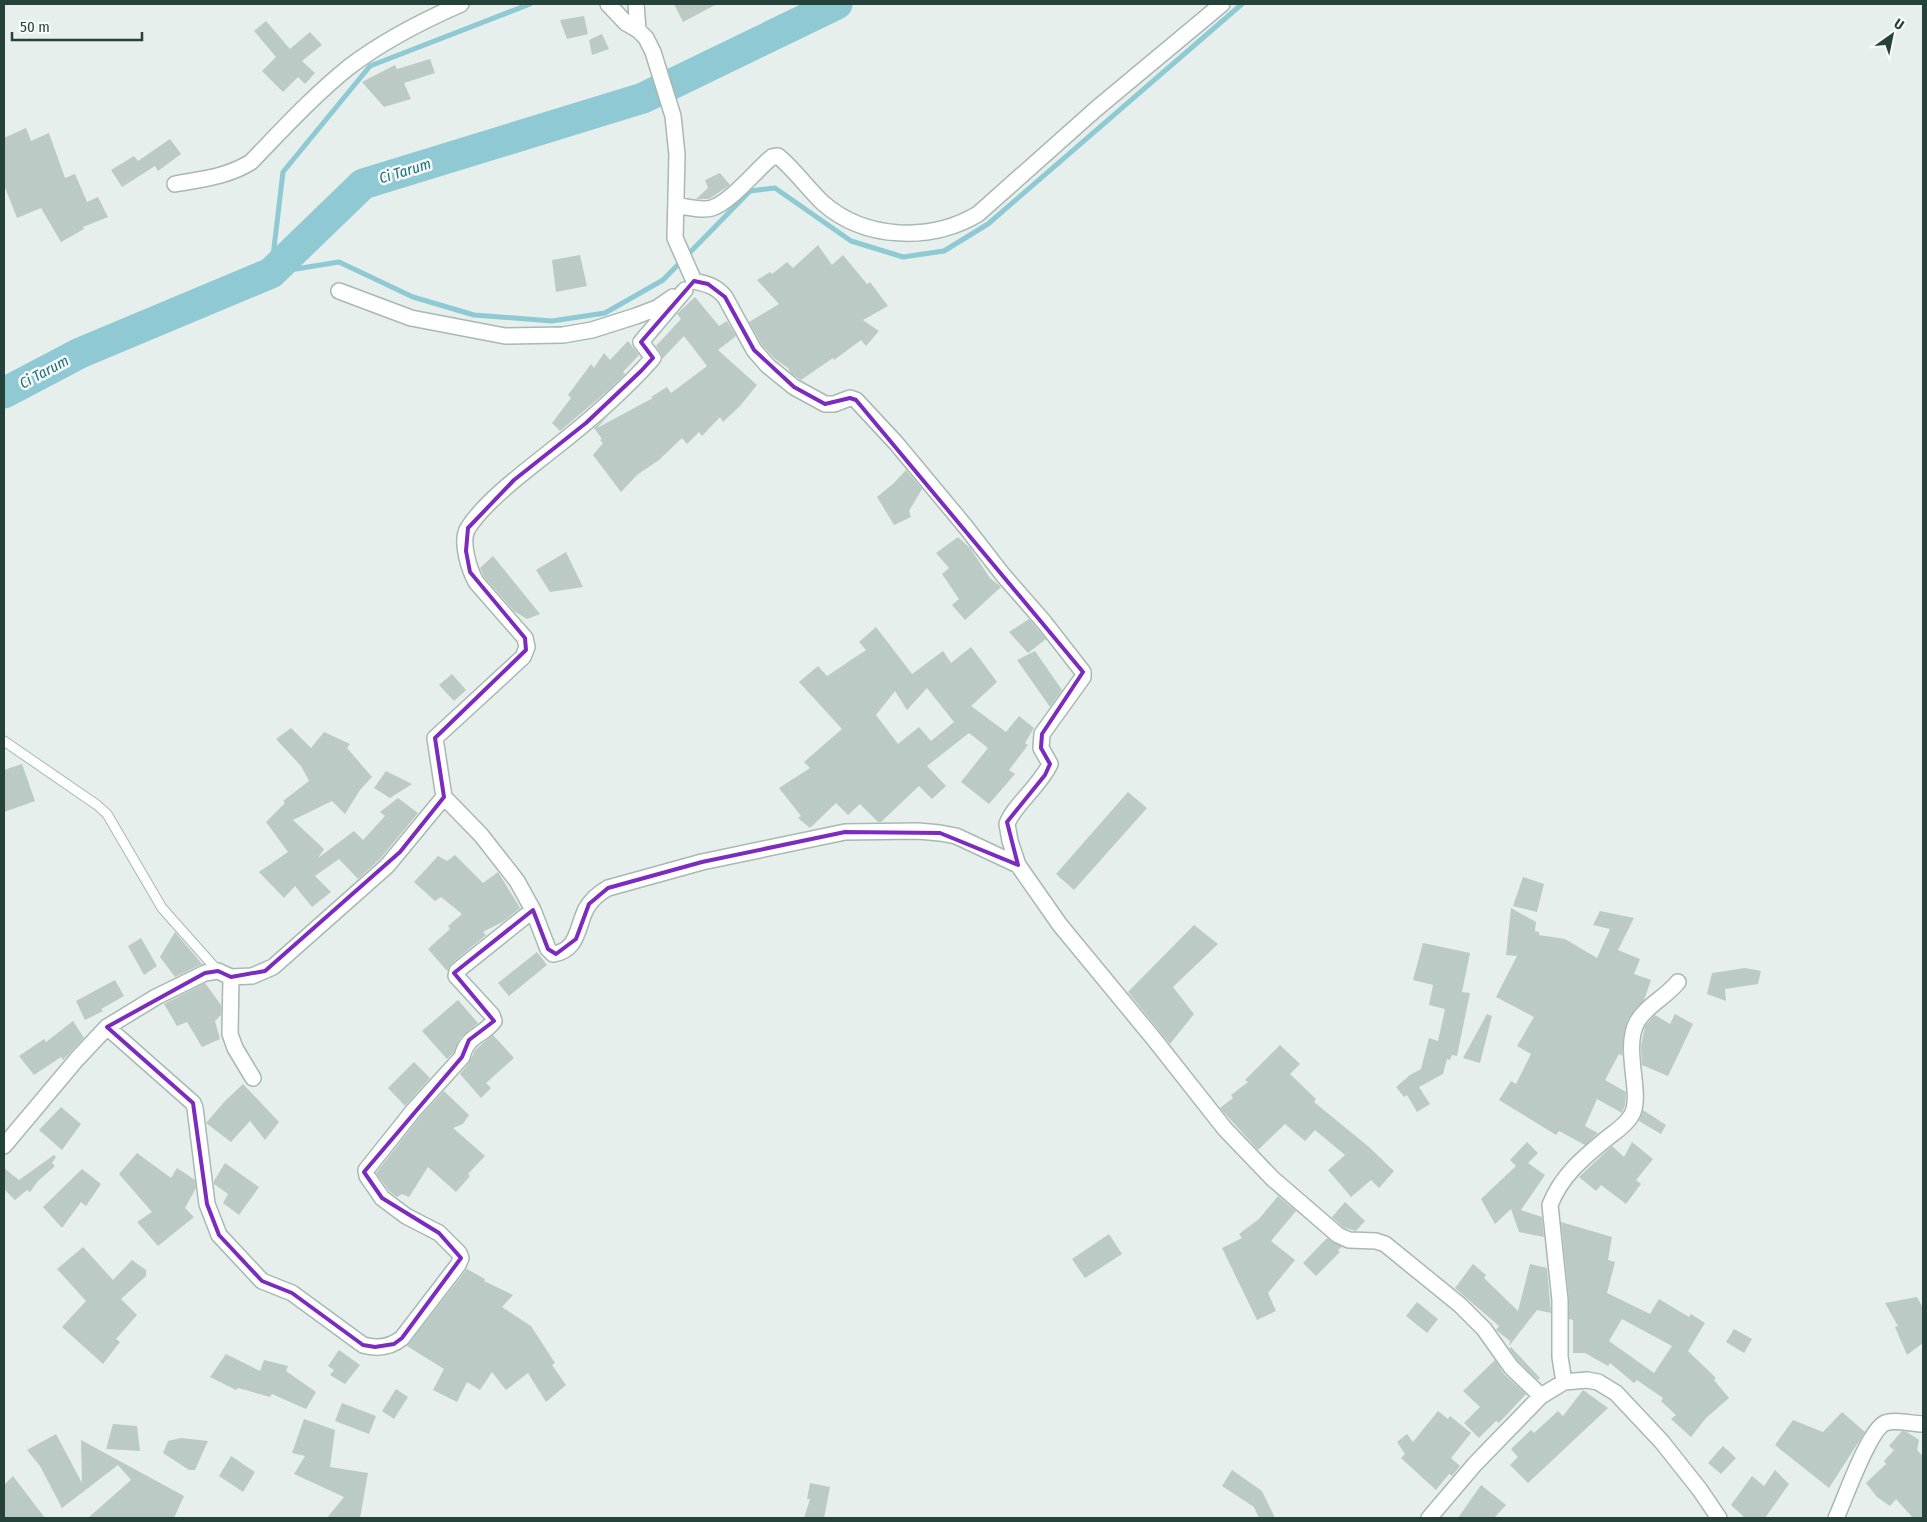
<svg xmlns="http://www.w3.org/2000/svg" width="1927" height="1522" font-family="'Fira Sans Condensed',sans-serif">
  <rect width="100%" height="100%" fill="#e6efeb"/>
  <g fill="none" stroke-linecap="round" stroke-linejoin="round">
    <path stroke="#8ec9d4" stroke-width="5" d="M 530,4 L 370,66 L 283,172 L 271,273 L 339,262 L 413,297 L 474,315 L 552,321 L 605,313 L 663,280 L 750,191 L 775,188 L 851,241 L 903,257 L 944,251 L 988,224 L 1242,4"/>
    <path stroke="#8ec9d4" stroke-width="31" d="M 4,393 L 80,353 L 271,273 L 363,184 L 643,98 L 837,4"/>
  </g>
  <path fill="#bbcac4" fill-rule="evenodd" d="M 674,4 L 717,4 L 683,22 Z
    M 584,16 L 588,34 L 567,39 L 560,20 Z
    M 266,21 L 290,49 L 310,32 L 322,45 L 302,61 L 315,73 L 305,84 L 298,77 L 283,92 L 262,71 L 276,57 L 254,31 Z
    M 602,34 L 609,49 L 592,55 L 589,40 Z
    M 430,59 L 435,73 L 404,83 L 411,99 L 384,107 L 362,82 L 395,65 L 397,69 Z
    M 26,128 L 31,141 L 49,133 L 65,178 L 75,174 L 87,202 L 98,197 L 108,217 L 83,227 L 84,229 L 61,242 L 41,208 L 17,218 L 4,185 L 4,138 Z
    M 170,139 L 181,154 L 158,171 L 155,166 L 122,187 L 111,170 L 134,156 L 138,161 Z
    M 720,173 L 730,185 L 709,199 L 696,199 L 708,188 L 705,180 Z
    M 818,245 L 832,265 L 843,255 L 867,284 L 870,282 L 888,306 L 863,320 L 879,331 L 866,346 L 861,340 L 834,360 L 833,358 L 801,380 L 791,373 L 788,368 L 775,359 L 762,345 L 749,322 L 779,304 L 757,280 L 770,272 L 772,274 L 787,262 L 793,268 Z
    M 580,255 L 587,286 L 556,292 L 552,260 Z
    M 695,297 L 719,326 L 727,321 L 736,336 L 718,350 L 757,385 L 740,406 L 723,422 L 720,417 L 702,436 L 699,432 L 687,444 L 682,438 L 659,460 L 637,475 L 621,492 L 593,455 L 603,443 L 600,440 L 602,439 L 594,428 L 610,414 L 597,428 L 653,398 L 651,397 L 667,387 L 671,393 L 707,366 L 684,336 L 662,359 L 661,353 L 656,346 L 681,319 L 677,314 Z
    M 628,341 L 639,355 L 623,372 L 625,374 L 611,388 L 560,431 L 552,423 L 571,398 L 568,395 L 591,364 L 594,368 L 604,353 L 610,360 Z
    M 906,470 L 922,489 L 909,511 L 911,517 L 894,525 L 877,497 L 894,483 Z
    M 958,537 L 970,548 L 990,578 L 1001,587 L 965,620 L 952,605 L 959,599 L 942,574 L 949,568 L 936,553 Z
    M 566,552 L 583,587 L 550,592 L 536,570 Z
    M 493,556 L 540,614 L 527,619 L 514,611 L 484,577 L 480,568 Z
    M 1029,619 L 1046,639 L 1028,653 L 1009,632 Z
    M 876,627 L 912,674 L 943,651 L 951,663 L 971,647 L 997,682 L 971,706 L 1006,732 L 1019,716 L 1034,728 L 1025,743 L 1028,745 L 1009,770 L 1015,774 L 989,804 L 961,782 L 988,748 L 969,733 L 927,766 L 946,786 L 932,799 L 919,786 L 881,822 L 878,822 L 860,804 L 848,815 L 836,803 L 810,828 L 798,818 L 801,816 L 779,788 L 810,768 L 804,762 L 842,729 L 799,682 L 818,666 L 827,676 L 866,650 L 859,642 ZM 927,688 L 954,722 L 931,741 L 919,727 L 898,744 L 876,715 L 895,691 L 907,710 Z
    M 1035,651 L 1062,690 L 1050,707 L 1017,660 Z
    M 452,674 L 466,690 L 454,701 L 439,685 Z
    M 291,728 L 311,748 L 324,732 L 350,744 L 347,748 L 372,777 L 360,790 L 345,814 L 332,801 L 293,820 L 324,849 L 318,858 L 354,831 L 363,840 L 385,816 L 380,812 L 398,798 L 418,813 L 380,859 L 358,879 L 339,859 L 315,876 L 331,892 L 312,907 L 295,886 L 284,898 L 259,872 L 288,852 L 266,822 L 285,803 L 283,801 L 309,781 L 301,766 L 276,739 Z
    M 22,764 L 35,801 L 4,812 L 4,770 Z
    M 386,771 L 412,784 L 390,798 L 374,788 Z
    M 1128,792 L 1147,808 L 1074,890 L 1056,874 Z
    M 455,855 L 483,883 L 498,872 L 520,908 L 504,921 L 483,932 L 486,935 L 451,964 L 447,971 L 428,949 L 450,929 L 448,926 L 462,914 L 441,897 L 435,901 L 414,882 L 438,856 L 447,861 Z
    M 1523,877 L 1544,884 L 1537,912 L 1513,906 Z
    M 1511,908 L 1536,922 L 1535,931 L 1539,932 L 1539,935 L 1565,939 L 1597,958 L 1610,929 L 1593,925 L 1600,911 L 1634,918 L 1618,950 L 1640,959 L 1634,974 L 1651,980 L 1644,1000 L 1628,1019 L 1624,1032 L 1622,1056 L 1619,1054 L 1605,1080 L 1626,1092 L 1625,1105 L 1622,1113 L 1597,1099 L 1585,1126 L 1598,1133 L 1585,1145 L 1559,1131 L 1556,1135 L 1499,1100 L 1511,1081 L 1516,1084 L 1531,1054 L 1517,1046 L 1534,1017 L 1496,997 L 1517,956 L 1506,955 Z
    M 1194,925 L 1218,944 L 1173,987 L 1194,1014 L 1170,1044 L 1128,992 Z
    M 175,932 L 202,964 L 175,977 L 160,957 Z
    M 141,938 L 157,966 L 144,975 L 128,946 Z
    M 1423,943 L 1470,953 L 1462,992 L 1470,993 L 1457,1056 L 1452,1055 L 1450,1060 L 1447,1059 L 1443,1074 L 1419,1087 L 1430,1104 L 1417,1112 L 1407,1095 L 1404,1097 L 1396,1087 L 1410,1075 L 1421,1069 L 1429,1038 L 1438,1041 L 1445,1009 L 1429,1005 L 1433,985 L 1413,980 Z
    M 537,952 L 547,965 L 509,996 L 498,983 Z
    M 1745,968 L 1761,971 L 1758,984 L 1725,989 L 1726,1001 L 1707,994 L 1712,973 Z
    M 115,980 L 124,996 L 101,1009 L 103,1011 L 85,1020 L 76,1001 Z
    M 205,983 L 221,1005 L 221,1015 L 215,1021 L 220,1039 L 202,1047 L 187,1022 L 177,1026 L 164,1004 Z
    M 458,1000 L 478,1023 L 460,1038 L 454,1052 L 447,1059 L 422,1031 Z
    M 1487,1014 L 1492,1016 L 1480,1063 L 1463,1058 Z
    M 1675,1014 L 1693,1024 L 1668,1076 L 1642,1065 L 1641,1046 L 1645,1026 L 1652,1018 L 1655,1015 L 1670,1024 Z
    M 73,1021 L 84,1038 L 63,1060 L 61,1057 L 34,1075 L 19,1056 L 44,1039 L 46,1042 Z
    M 493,1035 L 514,1058 L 486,1083 L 491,1088 L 481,1098 L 460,1074 L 469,1063 L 475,1050 Z
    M 1280,1045 L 1300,1064 L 1290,1074 L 1316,1099 L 1314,1102 L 1369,1147 L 1394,1171 L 1379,1188 L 1371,1180 L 1351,1197 L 1328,1170 L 1345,1155 L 1315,1130 L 1305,1141 L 1285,1124 L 1258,1150 L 1220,1108 L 1233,1098 L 1231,1095 L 1248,1082 L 1245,1080 Z
    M 414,1062 L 430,1078 L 405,1106 L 388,1088 Z
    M 243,1084 L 279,1122 L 265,1140 L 250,1121 L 231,1142 L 206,1123 L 224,1102 Z
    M 444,1091 L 469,1115 L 463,1124 L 453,1128 L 485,1156 L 468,1174 L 470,1176 L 456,1192 L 428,1167 L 409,1197 L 402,1194 L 397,1197 L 389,1191 L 376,1173 L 420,1117 Z
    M 61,1107 L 81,1124 L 62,1150 L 39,1130 Z
    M 1643,1110 L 1666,1125 L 1661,1134 L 1639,1121 Z
    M 1527,1142 L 1538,1153 L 1528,1163 L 1545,1175 L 1521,1210 L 1542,1217 L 1544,1237 L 1519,1232 L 1511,1209 L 1495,1224 L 1481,1199 L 1516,1166 L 1510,1160 Z
    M 1632,1142 L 1653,1159 L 1636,1180 L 1641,1184 L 1626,1204 L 1601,1185 L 1596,1191 L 1579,1177 L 1612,1146 L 1624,1157 Z
    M 137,1153 L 171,1178 L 177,1168 L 195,1180 L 196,1188 L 185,1208 L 194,1217 L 158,1246 L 137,1222 L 152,1212 L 119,1174 Z
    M 54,1155 L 56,1157 L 52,1163 L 55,1166 L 38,1181 L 30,1192 L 27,1190 L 15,1200 L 4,1189 L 4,1168 L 19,1180 Z
    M 225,1163 L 259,1187 L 239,1215 L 223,1203 L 228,1194 L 214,1184 L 214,1181 Z
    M 82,1169 L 101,1184 L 86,1206 L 81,1202 L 62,1228 L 43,1207 Z
    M 1278,1196 L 1296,1211 L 1271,1241 L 1295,1260 L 1268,1293 L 1276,1311 L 1257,1320 L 1222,1248 L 1242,1238 L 1239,1234 L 1259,1219 Z
    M 1345,1202 L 1365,1221 L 1356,1231 L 1343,1227 L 1332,1217 Z
    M 1561,1222 L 1612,1237 L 1608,1260 L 1615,1262 L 1607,1293 L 1650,1314 L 1659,1299 L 1689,1317 L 1691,1314 L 1705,1323 L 1688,1351 L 1716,1378 L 1714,1380 L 1729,1398 L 1706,1418 L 1691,1437 L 1671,1419 L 1676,1415 L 1661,1401 L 1663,1398 L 1637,1380 L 1634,1383 L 1610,1363 L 1608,1366 L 1585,1353 L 1573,1353 L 1573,1320 L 1569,1319 L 1569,1299 ZM 1622,1319 L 1672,1346 L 1654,1373 L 1609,1341 Z
    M 1109,1234 L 1122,1254 L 1085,1278 L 1072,1259 Z
    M 1327,1238 L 1342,1247 L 1338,1250 L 1340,1252 L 1316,1276 L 1303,1263 Z
    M 83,1247 L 113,1280 L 132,1260 L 146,1270 L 146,1276 L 121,1299 L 137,1315 L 116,1339 L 120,1342 L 103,1364 L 62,1327 L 86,1301 L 57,1269 Z
    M 1473,1264 L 1486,1275 L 1484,1278 L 1518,1311 L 1530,1264 L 1547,1268 L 1551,1313 L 1537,1310 L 1509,1346 L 1510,1341 L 1496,1330 L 1499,1326 L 1455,1288 Z
    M 467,1269 L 485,1279 L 484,1281 L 513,1295 L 502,1307 L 531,1326 L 555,1363 L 552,1365 L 566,1385 L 546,1402 L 528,1373 L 506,1390 L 492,1372 L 480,1390 L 467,1382 L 457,1402 L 433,1390 L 444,1369 L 407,1346 Z
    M 1917,1297 L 1923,1308 L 1923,1343 L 1907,1355 L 1895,1327 L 1898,1326 L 1885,1303 Z
    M 1417,1302 L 1438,1319 L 1427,1333 L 1406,1316 Z
    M 1734,1329 L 1752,1339 L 1744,1353 L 1726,1342 Z
    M 1511,1347 L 1540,1378 L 1538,1380 L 1518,1361 L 1509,1348 Z
    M 339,1350 L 360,1365 L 345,1384 L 330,1375 L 334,1370 L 328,1366 Z
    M 226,1354 L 260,1371 L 264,1360 L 288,1366 L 286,1371 L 316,1392 L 306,1409 L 272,1394 L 270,1397 L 238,1388 L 236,1390 L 210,1377 Z
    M 1495,1360 L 1504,1374 L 1526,1394 L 1499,1423 L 1496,1421 L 1479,1438 L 1464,1423 L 1480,1407 L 1463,1391 Z
    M 396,1389 L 408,1397 L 394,1419 L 382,1411 Z
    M 1583,1390 L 1608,1408 L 1528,1483 L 1510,1465 L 1518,1457 L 1511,1449 L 1531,1430 L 1534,1433 L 1558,1411 L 1563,1416 Z
    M 342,1403 L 376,1416 L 369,1434 L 335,1421 Z
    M 1438,1411 L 1448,1419 L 1450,1416 L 1471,1433 L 1451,1458 L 1460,1466 L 1452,1476 L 1449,1474 L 1436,1490 L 1401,1458 L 1405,1454 L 1397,1442 L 1407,1434 L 1413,1442 Z
    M 1842,1412 L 1865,1432 L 1829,1488 L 1775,1445 L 1793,1420 L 1823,1432 Z
    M 304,1419 L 335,1430 L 330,1467 L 368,1473 L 360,1518 L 327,1518 L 344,1497 L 294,1474 L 305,1456 L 292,1453 Z
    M 113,1424 L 137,1426 L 140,1451 L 106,1449 Z
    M 1902,1431 L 1907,1432 L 1919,1440 L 1917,1450 L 1923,1456 L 1923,1518 L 1913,1518 L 1896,1499 L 1890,1506 L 1877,1497 L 1866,1483 L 1886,1464 L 1884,1461 L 1894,1450 L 1889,1446 Z
    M 56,1434 L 82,1483 L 81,1440 L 184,1496 L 174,1518 L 88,1518 L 131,1480 L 118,1465 L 62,1508 L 40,1466 L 27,1450 Z
    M 181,1438 L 208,1441 L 195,1470 L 189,1470 L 163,1453 L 168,1441 Z
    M 1723,1446 L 1736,1458 L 1721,1474 L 1708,1463 Z
    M 231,1456 L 255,1472 L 243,1492 L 219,1476 Z
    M 1232,1470 L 1262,1491 L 1275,1518 L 1259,1518 L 1254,1507 L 1222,1486 Z
    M 1775,1470 L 1789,1484 L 1765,1518 L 1745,1518 L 1731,1505 L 1752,1476 L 1764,1486 Z
    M 13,1476 L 45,1518 L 4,1518 L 4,1485 Z
    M 810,1483 L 830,1487 L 824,1518 L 804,1518 L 810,1499 L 807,1499 Z
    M 1481,1485 L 1506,1505 L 1494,1518 L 1458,1518 Z"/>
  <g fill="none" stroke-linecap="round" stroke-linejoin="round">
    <g stroke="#a8b8b2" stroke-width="11">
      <path id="service" d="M 4,741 L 97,805 L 107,814 L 162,908 L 218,971"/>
    </g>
    <g stroke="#a8b8b2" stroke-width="18">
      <path id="minor" d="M 608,4 L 626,23 L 638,30 L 646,38 L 653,52 L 673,116 L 677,155 L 675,238 L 694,281
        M 636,4 L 638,30
        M 175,184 C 202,179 227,177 251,162 C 282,130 313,96 349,67 C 383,41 422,21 461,4
        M 676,205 C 687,207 702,211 712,208 C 731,202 756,170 772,157 L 778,156 C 795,170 807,188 823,203 C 865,240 931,242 978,214 L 1096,109 L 1222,4
        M 694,281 C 707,284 716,286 725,297 L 754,350 L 768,366 L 794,387 L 825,404 L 834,404 L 850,398 L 856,400 L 896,443 L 965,526 L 1003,575 L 1044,622 L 1083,672 L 1083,677 L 1042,734 L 1041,748 L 1050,764 C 1040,786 1013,806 1007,824 L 1010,841 L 1018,865 L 1060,925 L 1154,1039 L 1225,1129 L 1273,1179 L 1338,1235 L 1349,1240 L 1376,1241 L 1385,1244 L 1460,1305 L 1484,1329 L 1511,1367 L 1541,1396
        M 685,290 L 641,342 L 653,358 C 623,392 588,422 552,450 C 527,470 485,501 468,528 C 460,541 469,569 476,582 L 525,638 L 527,647 L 523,657 L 435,738 L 444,797 L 481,835 L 517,881 L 533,910 L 548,949 L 553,954 C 578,951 577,927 586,909 C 591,900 599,893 608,888 L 702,862 L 845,832 L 918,831 L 940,833 L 956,836 L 1018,865
        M 339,291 L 411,318 L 505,336 L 563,335 L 592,330 L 636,316 L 657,308 L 673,297
        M 231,977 L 230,1034 L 235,1048 L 253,1078
        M 107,1027 L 193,1103 L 195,1108 L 207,1204 L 219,1235 L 262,1281 L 292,1293 L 363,1345 C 377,1349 391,1347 402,1338 L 458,1265 L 461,1258 L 459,1253 L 439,1233 L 406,1216 L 382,1198 L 367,1176 L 366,1170 L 413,1111 L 462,1057 C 467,1035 482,1037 494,1021 L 492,1015 L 456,976 L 457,971 L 533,910
        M 4,1146 L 77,1059 L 107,1027 L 156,997 L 205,973 L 218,971 L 231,977 L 252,976 L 273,967 L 387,866 L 444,797
        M 1564,1382 L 1560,1357 L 1560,1300 L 1550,1205 C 1561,1176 1583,1158 1606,1139 C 1615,1132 1626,1125 1631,1116 C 1644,1096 1622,1050 1637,1022 C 1646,1006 1666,997 1678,982
        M 1429,1518 L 1475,1464 L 1541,1396 L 1564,1382 L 1587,1380 L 1598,1382 L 1616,1393 L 1662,1442 L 1700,1490 L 1719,1518
        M 1836,1518 C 1845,1499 1868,1431 1885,1423 C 1895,1419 1912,1424 1923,1424"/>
    </g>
    <use href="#service" stroke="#fff" stroke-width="9"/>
    <use href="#minor" stroke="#fff" stroke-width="15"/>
  </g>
  <path fill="none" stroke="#7b2cbf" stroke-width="4" stroke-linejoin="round" d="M 694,281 L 708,284 L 725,297 L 754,350 L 794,387 L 825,404 L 850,398 L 856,400 L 1083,672 L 1042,734 L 1041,748 L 1050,764 L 1045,775 L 1007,822 L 1018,865 L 940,833 L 845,832 L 702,862 L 608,888 L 589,904 L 576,939 L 556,954 L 548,949 L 533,910 L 454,973 L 494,1021 L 469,1040 L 462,1057 L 364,1172 L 382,1198 L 439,1233 L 461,1258 L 402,1338 L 394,1344 L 375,1347 L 363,1345 L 292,1293 L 262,1281 L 219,1235 L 207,1204 L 193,1103 L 107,1027 L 205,973 L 218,971 L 231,977 L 265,971 L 400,852 L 444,797 L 435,738 L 526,650 L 525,638 L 470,572 L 466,551 L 468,528 L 514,480 L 586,423 L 641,371 L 653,358 L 641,342 Z"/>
  <g text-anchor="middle" stroke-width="5" stroke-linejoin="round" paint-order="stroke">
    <g font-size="15" font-style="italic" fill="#1c6f80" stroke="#f7fbf9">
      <text transform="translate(405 171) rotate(-17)" y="5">Ci Tarum</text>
      <text transform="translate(44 372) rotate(-28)" y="5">Ci Tarum</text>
    </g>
  </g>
  <rect width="1927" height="1522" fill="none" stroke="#24423a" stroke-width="10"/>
  <g transform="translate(1892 35) rotate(33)" stroke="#f7fbf9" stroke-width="4" paint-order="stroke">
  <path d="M0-4L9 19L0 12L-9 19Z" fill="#24423a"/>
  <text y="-8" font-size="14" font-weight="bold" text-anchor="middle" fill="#24423a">U</text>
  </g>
  <path d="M12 32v8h130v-8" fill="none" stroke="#24423a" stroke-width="2.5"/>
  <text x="20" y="32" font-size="15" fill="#24423a" stroke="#f7fbf9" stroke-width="4" paint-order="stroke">50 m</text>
</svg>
